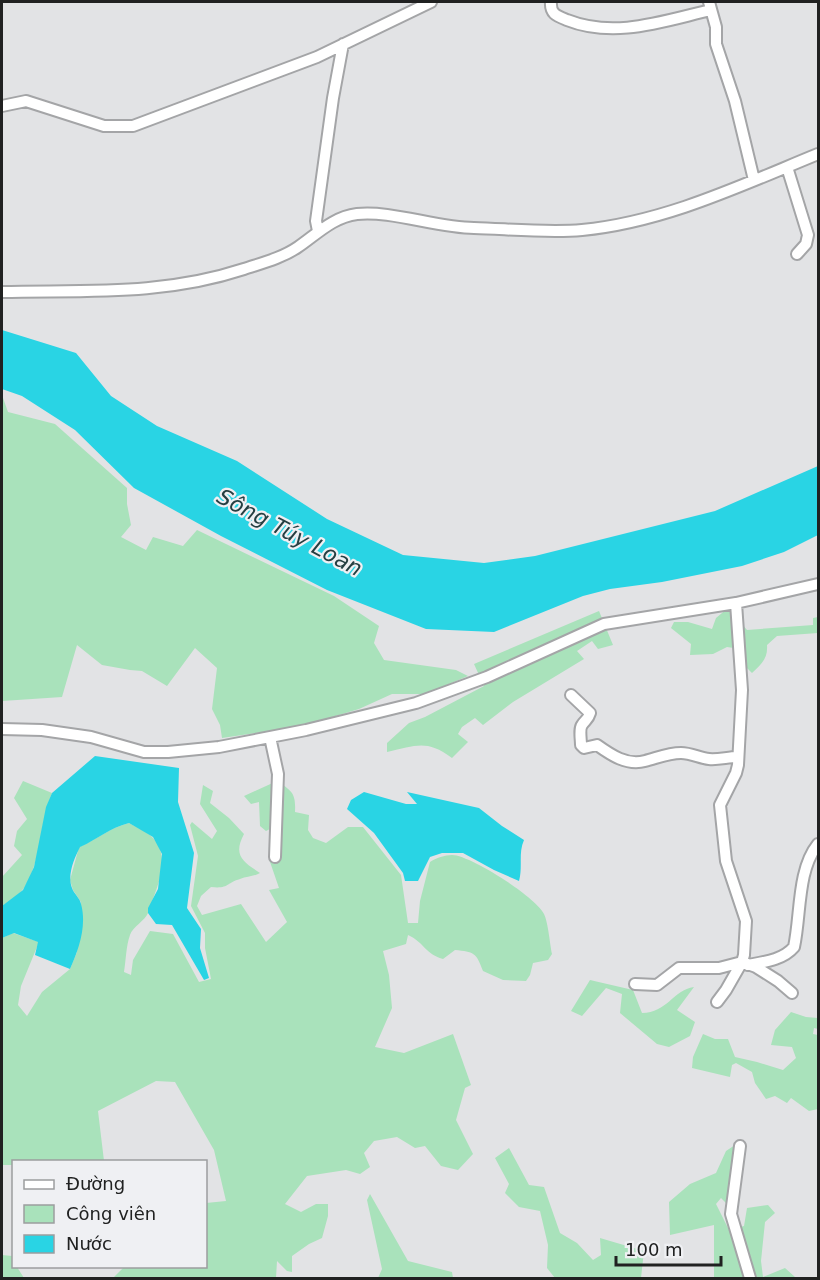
<svg xmlns="http://www.w3.org/2000/svg" width="820" height="1280" font-family="'DejaVu Sans',sans-serif">
  <rect width="100%" height="100%" fill="#e2e3e5"/>
  <path fill="#a9e2bb" d="M 2,395 L 8,412 L 55,424 L 127,488 L 127,504 L 131,525 L 121,537 L 146,550 L 153,537 L 183,546 L 197,530 L 334,596 L 379,626 L 374,643 L 384,660 L 456,670 L 468,676 L 425,694 L 392,694 L 359,709 L 302,726 L 222,738 L 220,725 L 212,709 L 217,668 L 195,648 L 167,686 L 142,671 L 130,670 L 102,665 L 77,645 L 62,697 L 2,701 Z
    M 728,608 L 747,630 L 813,625 L 813,618 L 818,617 L 818,633 L 777,636 L 767,645 C 768,658 762,664 752,673 L 743,664 L 741,649 L 727,647 L 713,654 L 690,655 L 691,644 L 671,628 L 674,622 L 688,622 L 712,629 L 716,618 Z
    M 599,611 L 613,645 L 598,649 L 592,641 L 577,651 L 584,659 L 513,702 L 483,725 L 475,718 L 462,727 L 458,734 L 468,742 L 452,758 C 426,739 416,746 387,752 L 387,743 L 409,723 L 425,717 L 484,686 L 474,664 Z
    M 23,781 L 52,793 C 39,823 42,861 24,888 C 19,895 9,902 2,906 L 2,877 L 22,855 L 14,846 L 17,831 L 27,819 L 14,798 Z
    M 277,781 C 292,791 296,793 295,812 L 309,815 L 308,830 L 313,838 L 326,843 L 348,827 L 363,827 L 401,875 L 408,923 L 418,923 L 420,901 L 430,862 C 436,858 445,855 452,855 C 470,855 536,897 544,914 C 548,922 550,944 552,954 L 548,960 L 533,963 L 530,975 L 526,981 L 503,980 L 483,971 C 476,952 474,952 455,950 L 443,959 C 425,954 425,943 408,935 L 406,944 L 383,951 L 389,975 L 392,1008 L 375,1047 L 404,1053 L 453,1034 L 471,1085 L 465,1088 L 456,1120 L 473,1154 L 458,1170 L 441,1166 L 425,1146 L 415,1148 L 397,1137 L 374,1141 L 364,1153 L 370,1167 L 360,1174 L 346,1170 L 307,1176 L 285,1204 L 301,1212 L 316,1204 L 328,1204 L 328,1216 L 322,1238 L 309,1244 L 292,1256 L 292,1272 L 287,1271 L 277,1261 L 276,1278 L 113,1278 L 124,1267 L 206,1266 L 206,1203 L 226,1201 L 214,1150 L 175,1082 L 156,1081 L 98,1111 L 104,1161 L 14,1162 L 13,1165 L 2,1165 L 2,938 L 13,933 L 39,942 L 21,986 L 18,1005 L 27,1016 L 42,992 L 70,969 L 77,952 L 81,902 L 73,890 L 70,880 L 79,847 C 98,839 109,828 129,823 C 136,827 148,832 153,838 C 173,860 155,890 148,913 C 145,921 133,926 130,935 C 126,946 126,960 124,972 L 131,975 L 133,960 L 150,931 L 173,934 L 199,982 L 211,979 L 205,948 L 205,933 L 191,906 L 198,856 L 190,825 L 192,822 L 212,839 L 217,831 L 200,804 L 203,785 L 213,791 L 210,803 L 229,818 L 244,834 C 233,855 242,861 260,873 C 253,877 247,876 240,879 C 226,883 229,889 211,887 L 201,896 L 197,906 L 202,915 L 241,904 L 266,942 L 287,922 L 269,890 L 279,888 L 269,859 L 274,827 L 266,831 L 260,826 L 259,802 L 251,804 L 244,796 Z
    M 590,980 L 633,990 L 642,1013 C 667,1013 673,990 694,987 L 677,1010 L 695,1022 L 690,1036 L 669,1047 L 657,1044 L 620,1013 L 622,994 L 606,988 L 582,1016 L 571,1011 Z
    M 791,1012 L 806,1017 L 818,1018 L 818,1029 L 814,1028 L 813,1034 L 818,1035 L 818,1109 L 809,1111 L 791,1098 L 787,1103 L 775,1096 L 766,1099 L 755,1083 L 752,1072 L 736,1063 L 732,1065 L 730,1077 L 692,1068 L 693,1057 L 703,1034 L 715,1039 L 728,1039 L 735,1057 L 757,1062 L 783,1070 L 796,1058 L 792,1047 L 771,1045 L 775,1030 Z
    M 735,1145 L 737,1172 L 728,1205 L 721,1198 L 716,1204 L 729,1230 L 744,1226 L 747,1208 L 768,1205 L 775,1213 L 765,1222 L 761,1261 L 763,1277 L 785,1268 L 795,1277 L 793,1278 L 714,1278 L 714,1225 L 670,1235 L 669,1202 L 690,1184 L 716,1173 L 726,1151 Z
    M 509,1148 L 529,1185 L 544,1187 L 560,1233 L 577,1243 L 593,1260 L 601,1255 L 600,1238 L 644,1251 L 641,1278 L 555,1278 L 547,1268 L 548,1245 L 540,1211 L 519,1207 L 505,1193 L 509,1184 L 495,1158 Z
    M 370,1194 L 408,1261 L 452,1272 L 453,1278 L 378,1278 L 382,1269 L 367,1200 Z
    M 2,1255 L 12,1256 L 14,1266 L 17,1267 L 24,1278 L 2,1278 Z"/>
  <path fill="#29d4e4" d="M 2,330 L 76,353 L 111,396 L 157,426 L 237,461 L 327,519 L 403,555 L 484,563 L 535,556 L 715,511 L 818,466 L 818,535 L 784,552 L 742,566 L 662,582 L 610,589 L 583,596 L 494,632 L 426,629 L 327,590 L 221,536 L 134,488 L 75,430 L 22,396 L 2,389 Z
    M 95,756 L 179,768 L 178,802 L 194,853 L 187,908 L 201,929 L 200,948 L 209,978 L 204,980 L 172,925 L 156,924 L 148,913 L 148,908 L 158,889 L 162,854 L 153,837 L 129,823 C 109,828 98,839 80,847 C 74,859 67,875 72,888 C 74,894 80,898 81,904 C 87,925 79,949 70,969 L 35,955 L 38,942 L 14,933 L 2,938 L 2,906 L 23,890 L 34,867 L 46,807 L 52,793 Z
    M 364,792 L 406,804 L 417,804 L 407,792 L 479,808 L 502,826 L 524,840 C 518,853 523,867 519,881 L 494,870 L 463,853 L 442,853 L 430,857 L 418,881 L 405,881 L 403,873 L 374,833 L 347,809 L 351,800 Z"/>
  <g fill="none" stroke-linecap="round" stroke-linejoin="round">
    <g stroke="#a4a5a7" stroke-width="14">
      <path id="minor" d="M 551,2 C 550,14 557,16 567,20 C 615,39 663,21 711,10
        M 709,2 L 716,27 L 716,44 L 735,101 L 754,180
        M 2,106 L 26,101 L 104,126 L 133,126 L 317,57 L 431,2
        M 787,167 L 808,235 L 806,244 L 797,254
        M 318,231 L 316,221 L 333,98 L 343,44
        M 2,292 C 85,290 162,296 244,269 C 262,263 282,258 298,247 C 317,234 333,217 357,214 C 390,210 438,228 474,228 C 508,229 548,233 582,230 C 665,222 742,185 818,154
        M 571,695 L 590,713 C 588,720 585,720 582,725 C 579,729 581,739 581,745 L 584,748 L 597,745 C 611,755 627,766 645,761 C 657,758 668,753 681,753 C 691,753 700,758 709,759 C 718,760 728,757 737,757
        M 2,729 L 42,730 L 91,737 L 144,752 L 168,752 L 219,747 L 306,730 L 416,703 L 487,677 L 604,624 L 736,603 L 818,584
        M 270,737 L 278,774 L 275,857
        M 748,965 C 764,962 783,960 794,947 C 801,915 797,870 818,844
        M 635,984 L 657,985 L 679,968 L 719,968 L 742,962 L 756,967 L 778,981 L 792,993
        M 717,1002 L 726,990 L 742,962 L 744,955 L 746,921 L 726,861 L 720,805 L 736,773 L 738,765 L 742,690 L 736,603
        M 740,1146 L 731,1214 L 750,1278"/>
    </g>
    <use href="#minor" stroke="#fff" stroke-width="10"/>
  </g>
  <g text-anchor="middle" stroke-width="4.5" stroke-linejoin="round" paint-order="stroke">
    <g font-size="22" font-style="italic" fill="#253f42" stroke="#eff0f3">
      <text transform="translate(290 532) rotate(28)" y="8">Sông Túy Loan</text>
    </g>
  </g>
  <rect width="820" height="1280" fill="none" stroke="#202121" stroke-width="6"/>
  <rect x="12" y="1160" width="195" height="108" fill="#eff0f3" stroke="#9c9d9f" stroke-width="1.5"/>
  <rect x="24" y="1180" width="30" height="9" fill="#ffffff" stroke="#9c9d9f" stroke-width="1.5"/>
  <text x="66" y="1190" font-size="18" fill="#202121">Đường</text>
  <rect x="24" y="1205" width="30" height="18" fill="#a9e2bb" stroke="#9c9d9f" stroke-width="1.5"/>
  <text x="66" y="1220" font-size="18" fill="#202121">Công viên</text>
  <rect x="24" y="1235" width="30" height="18" fill="#29d4e4" stroke="#9c9d9f" stroke-width="1.5"/>
  <text x="66" y="1250" font-size="18" fill="#202121">Nước</text>
  <path d="M616 1256v9h105v-9" fill="none" stroke="#202121" stroke-width="3"/>
  <text x="625" y="1256" font-size="18" fill="#202121" stroke="#eff0f3" stroke-width="4.5" paint-order="stroke">100 m</text>
</svg>
